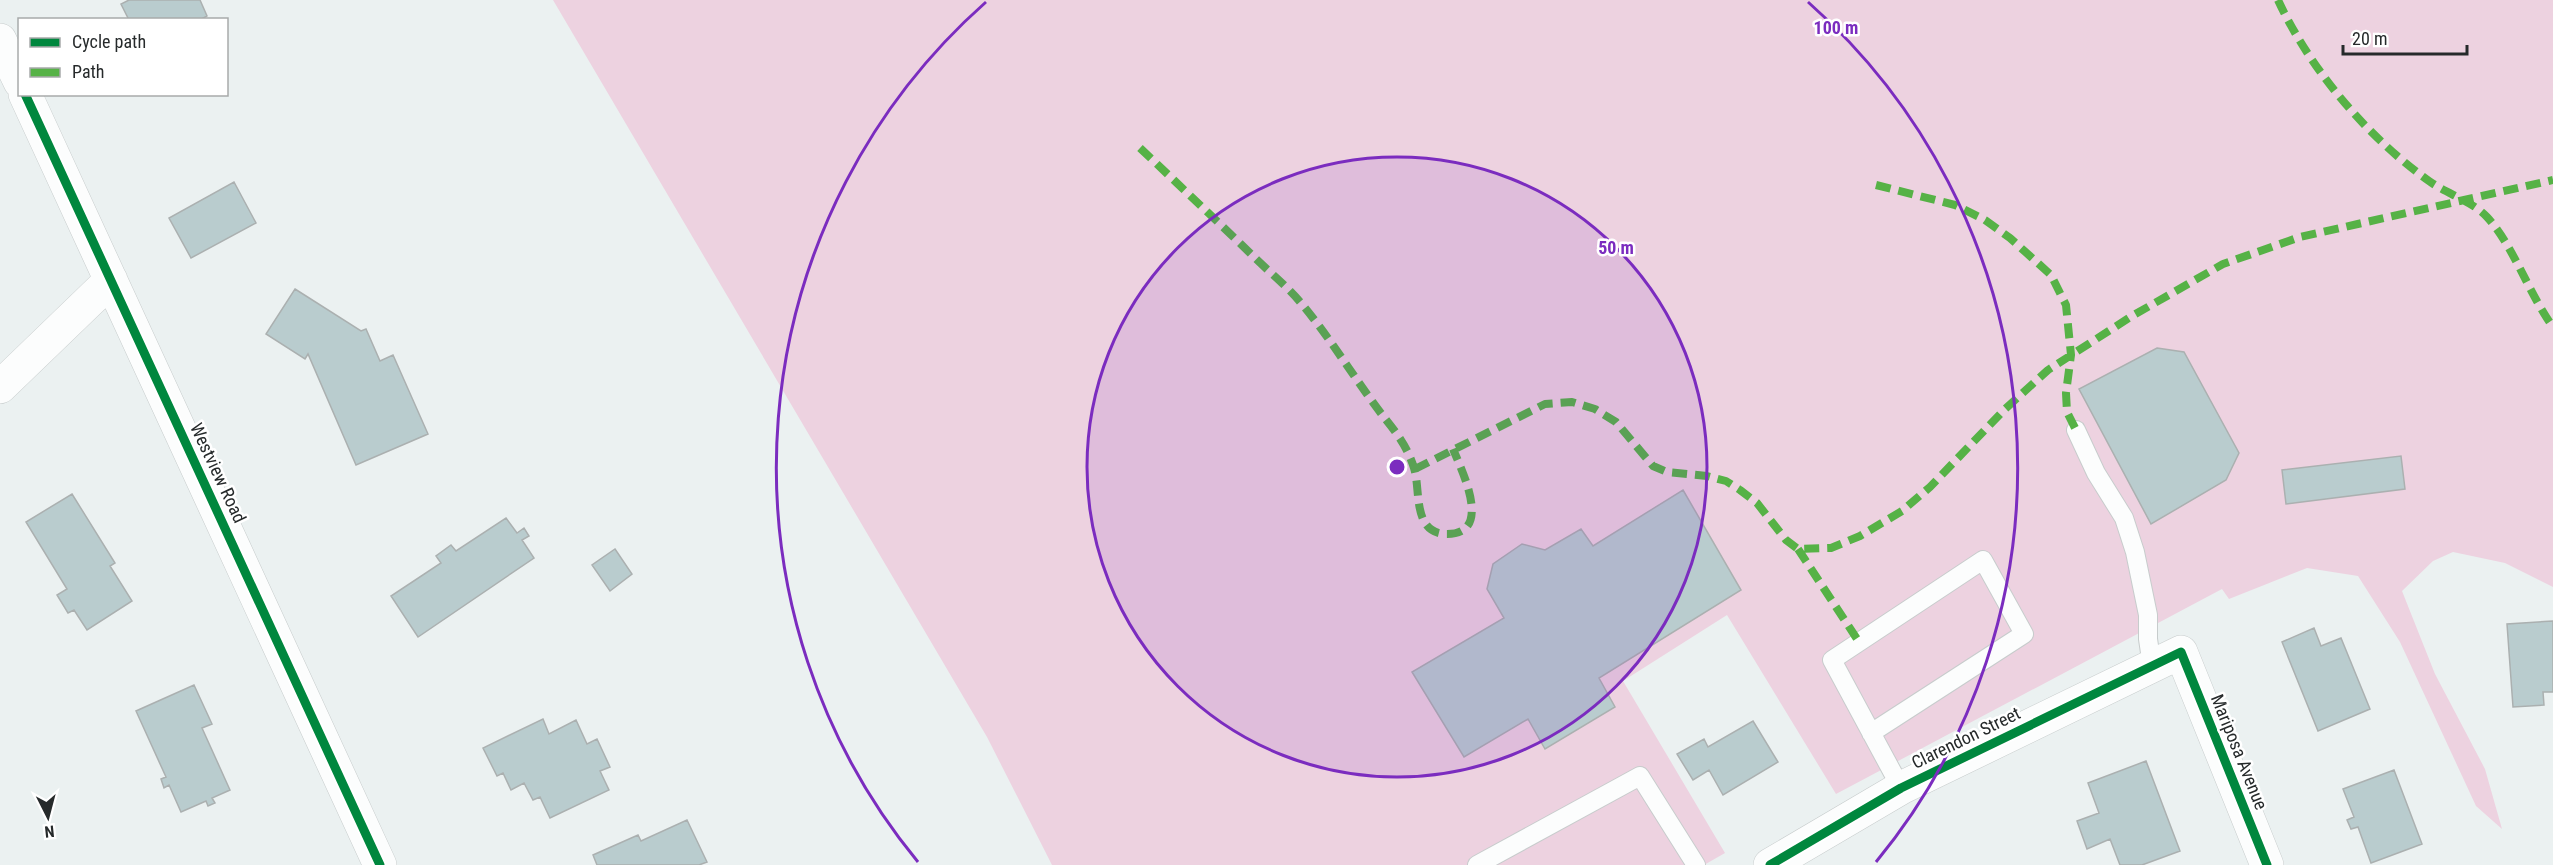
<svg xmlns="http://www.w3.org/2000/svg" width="2553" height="865" font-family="'Roboto Condensed',sans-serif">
  <rect width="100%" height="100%" fill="#ebf1f1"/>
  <path fill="#edd2e0" d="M 553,0 L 2553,0 L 2553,587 L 2505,563 L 2453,552 L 2433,561 L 2402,591 L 2435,674 L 2485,769 L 2502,829 L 2476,806 L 2400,642 L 2358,576 L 2307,568 L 2229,599 L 2222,589 L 1836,794 L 1727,615 L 1623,681 L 1725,853 L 1704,865 L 1052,865 L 987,737 Z"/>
  <path fill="#b9ccce" stroke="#abb0b0" stroke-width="1.5" d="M 129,0 L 200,0 L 207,16 L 200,20 L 129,20 L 121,4 Z
    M 234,182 L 256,223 L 191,258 L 169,218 Z
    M 295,289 L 361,331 L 366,329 L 380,361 L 393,355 L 428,434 L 356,465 L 308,354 L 305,359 L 266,334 Z
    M 2157,348 L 2184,352 L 2239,453 L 2226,480 L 2151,524 L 2079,389 Z
    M 2401,456 L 2405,489 L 2286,504 L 2282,470 Z
    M 1683,490 L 1741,590 L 1599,678 L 1615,707 L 1545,749 L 1528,719 L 1464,757 L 1412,672 L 1504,618 L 1487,589 L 1493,564 L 1522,544 L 1545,550 L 1581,529 L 1593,546 Z
    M 72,494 L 115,563 L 110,566 L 132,601 L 87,630 L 74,610 L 68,613 L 57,595 L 67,589 L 26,522 Z
    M 506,518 L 517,533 L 524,528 L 529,536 L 522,540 L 534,558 L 418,637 L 391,596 L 441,563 L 436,556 L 451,545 L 456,551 Z
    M 615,549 L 632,574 L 610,591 L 592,565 Z
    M 2553,621 L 2553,692 L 2543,692 L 2544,705 L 2513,707 L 2507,624 Z
    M 2314,628 L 2321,646 L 2341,638 L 2370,709 L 2318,731 L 2282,642 Z
    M 194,685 L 212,724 L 202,728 L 230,790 L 212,798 L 215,803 L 208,806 L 206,801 L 181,812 L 169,785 L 164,788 L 161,779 L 166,777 L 136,711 Z
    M 543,719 L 549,734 L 576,720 L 587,744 L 597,739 L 610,767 L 600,771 L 609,790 L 550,818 L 540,797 L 533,800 L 524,783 L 511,790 L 503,773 L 497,776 L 483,748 Z
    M 1753,721 L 1778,762 L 1723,795 L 1709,770 L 1693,780 L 1677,754 L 1704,739 L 1708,747 Z
    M 2146,761 L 2180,851 L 2142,865 L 2120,865 L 2110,839 L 2087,849 L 2077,821 L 2099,813 L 2088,783 Z
    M 2394,770 L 2422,844 L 2371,863 L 2358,827 L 2351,829 L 2347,820 L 2354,817 L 2343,789 Z
    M 687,820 L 707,862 L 699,865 L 597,865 L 593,855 L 638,835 L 641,841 Z"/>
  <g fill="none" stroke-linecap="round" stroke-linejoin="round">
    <g stroke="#c7cccc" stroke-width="20">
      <path id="service" d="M 2076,430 L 2096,473 L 2124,518 L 2135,552 L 2148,615 L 2148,639 L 2152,666
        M 1871,733 L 2024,634 L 1983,560 L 1832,660 L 1901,788
        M 1477,865 L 1640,776 L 1696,865"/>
    </g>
    <g stroke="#c7cccc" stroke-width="34">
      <path id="minor" d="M 0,40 L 20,82
        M 25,94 L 380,865
        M 0,387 L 111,280
        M 1770,865 L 1901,788 L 2181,652 L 2267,865"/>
    </g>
    <use href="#service" stroke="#fcfdfd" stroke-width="18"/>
    <use href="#minor" stroke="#fcfdfd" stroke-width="33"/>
    <path stroke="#56b246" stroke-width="8" stroke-dasharray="15 8" stroke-linecap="butt" d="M 2278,0 C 2310,69 2366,136 2429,181 C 2447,194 2472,201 2487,217 C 2513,245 2529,294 2553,327
      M 1140,148 C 1178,184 1215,219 1252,255 C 1268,271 1287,286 1301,303 C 1332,340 1357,383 1387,421 C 1399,436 1408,449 1414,468 C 1421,490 1412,533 1446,534 C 1494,535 1462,471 1453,449
      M 1876,185 L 1955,205 L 1985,220 L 2010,238 L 2051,275 L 2066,305 L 2071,355 L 2066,393 L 2067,412 L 2076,430
      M 1415,469 L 1545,404 L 1572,402 L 1595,409 L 1616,422 L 1653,466 L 1667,472 L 1707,476 L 1726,481 L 1740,490 L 1757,503 L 1786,540 L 1798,549 L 1831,548 L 1860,536 L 1902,511 L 1930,487 L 2005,409 L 2048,370 L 2132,316 L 2223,264 L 2300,237 L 2553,180
      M 1798,549 L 1859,642"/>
    <g stroke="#fff" stroke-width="13">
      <path id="cycleway" d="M 25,94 L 380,865
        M 1770,865 L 1901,788 L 2181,652 L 2267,865"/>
    </g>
    <use href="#cycleway" stroke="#00873e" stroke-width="9"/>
  </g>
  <circle cx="1397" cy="467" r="310" fill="#7b2cbf" fill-opacity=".12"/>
  <g fill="none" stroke="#7b2cbf" stroke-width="3">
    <circle cx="1397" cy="467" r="310"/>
    <path d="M918 862A621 621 0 0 1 986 2M1808 2A621 621 0 0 1 1876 862"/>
  </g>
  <g text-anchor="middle" stroke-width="5" stroke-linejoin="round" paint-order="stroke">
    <g font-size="18" fill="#262a2b" stroke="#fff">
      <text transform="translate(218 473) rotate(65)" y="6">Westview Road</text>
      <text transform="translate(1966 738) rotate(-26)" y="6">Clarendon Street</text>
      <text transform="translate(2239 752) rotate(68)" y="6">Mariposa Avenue</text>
    </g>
  </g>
  <circle cx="1397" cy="467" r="9" fill="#7b2cbf" stroke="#fff" stroke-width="3"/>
  <g font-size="18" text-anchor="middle" font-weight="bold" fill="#7b2cbf" stroke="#fff" stroke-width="5" stroke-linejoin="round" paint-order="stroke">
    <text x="1836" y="34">100 m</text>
    <text x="1616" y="254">50 m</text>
  </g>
  <rect x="18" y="18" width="210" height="78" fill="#ffffff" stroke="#a8aaaa" stroke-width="1.5"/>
  <rect x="30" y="38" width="30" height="9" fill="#00873e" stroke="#a8aaaa" stroke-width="1.5"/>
  <text x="72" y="48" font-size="18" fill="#262a2b">Cycle path</text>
  <rect x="30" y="68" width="30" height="9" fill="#56b246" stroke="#a8aaaa" stroke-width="1.5"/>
  <text x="72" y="78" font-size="18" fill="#262a2b">Path</text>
  <g transform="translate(48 817) rotate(174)" stroke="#ffffff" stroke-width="4.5" paint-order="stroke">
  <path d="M0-4.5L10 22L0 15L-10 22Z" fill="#262a2b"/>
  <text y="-9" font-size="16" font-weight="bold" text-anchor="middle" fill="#262a2b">N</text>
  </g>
  <path d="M2343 45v9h124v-9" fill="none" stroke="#262a2b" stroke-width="3"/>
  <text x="2352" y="45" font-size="18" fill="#262a2b" stroke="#ffffff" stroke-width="4.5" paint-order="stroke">20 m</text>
</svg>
